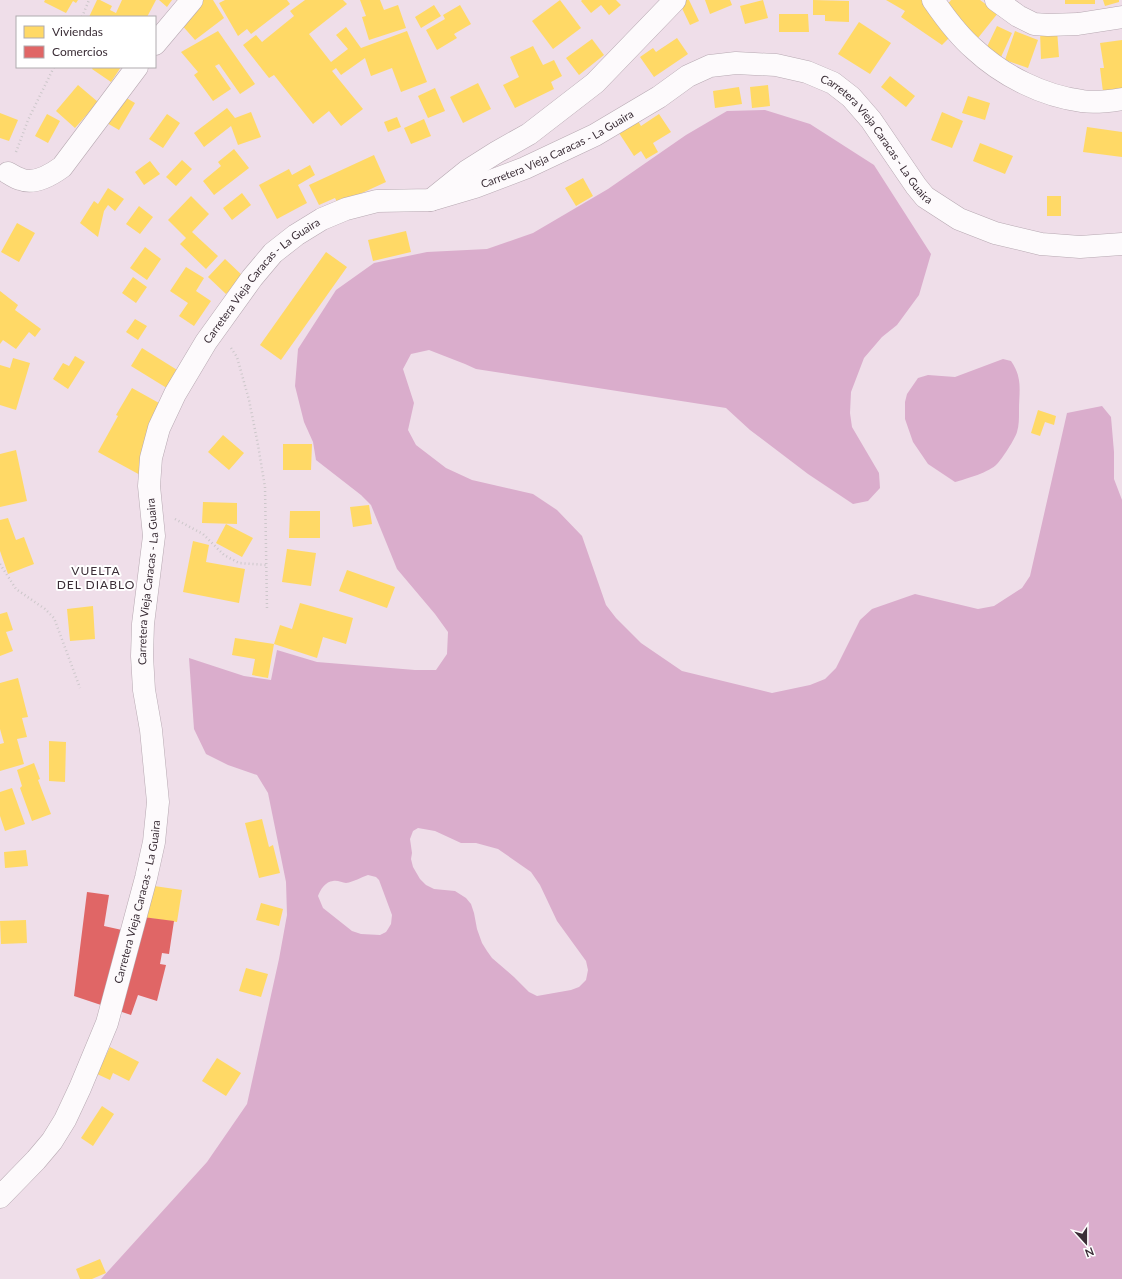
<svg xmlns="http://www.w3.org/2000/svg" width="1122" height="1279" font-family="Lato,sans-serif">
  <rect width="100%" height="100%" fill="#efdee9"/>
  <path fill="#daadcc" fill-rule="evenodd" d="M 765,110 L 810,124 L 874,165 L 931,254 L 919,295 L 897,325 L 882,337 L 864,358 L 851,392 L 850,413 L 852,427 L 879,473 L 880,488 L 868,501 L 853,504 L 808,474 L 750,430 L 726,408 L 476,369 L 465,364 L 429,350 L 411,354 L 403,369 L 414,403 L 408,430 L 416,445 L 446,468 L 472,480 L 533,494 L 557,510 L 582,536 L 606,605 L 616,618 L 641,643 L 682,671 L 772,693 L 810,685 L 825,679 L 836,668 L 860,620 L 872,609 L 915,594 L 978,609 L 994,606 L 1022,588 L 1030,576 L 1067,413 L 1102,406 L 1111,417 L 1114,452 L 1114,479 L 1122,500 L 1122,1279 L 101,1279 L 207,1162 L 247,1104 L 279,959 L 287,915 L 286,882 L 268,793 L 257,775 L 228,765 L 206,754 L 194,729 L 189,658 L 244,676 L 271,680 L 277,650 L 317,662 L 415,670 L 436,670 L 447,654 L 448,632 L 435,614 L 397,569 L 371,505 L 361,495 L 316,460 L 313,442 L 304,422 L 295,386 L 298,349 L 336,290 L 374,263 L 427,252 L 487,249 L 533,233 L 608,189 L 686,135 L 727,111 ZM 418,828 L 435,831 L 461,843 L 476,843 L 498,849 L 531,872 L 540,885 L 557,921 L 586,961 L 588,970 L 586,980 L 579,987 L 571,990 L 537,996 L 529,992 L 514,977 L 492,958 L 487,951 L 482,943 L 477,929 L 474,913 L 471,904 L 466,898 L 455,891 L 434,889 L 426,885 L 420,879 L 413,867 L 411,859 L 412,853 L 410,839 L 413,831 ZM 368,875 L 376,877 L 379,880 L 392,915 L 391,924 L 388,929 L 386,932 L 380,935 L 361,934 L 352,931 L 323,908 L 318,896 C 320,890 326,881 333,881 C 338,880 342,883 346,883 C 354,882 361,877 368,875 Z
    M 1003,359 L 1011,361 C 1023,378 1019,391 1019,411 C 1019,419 1019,425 1017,432 C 1015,439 1002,459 997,464 C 990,472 966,479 955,482 L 928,464 L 913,442 L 905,419 L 905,402 L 907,394 L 918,378 L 928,375 L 955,377 Z"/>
  <path fill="#ffd966" d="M 45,0 L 78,0 L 76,3 L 73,1 L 66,13 L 44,2 Z
    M 97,0 L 100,0 L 112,6 L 110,10 L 116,13 L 122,0 L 156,0 L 147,17 L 89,17 Z
    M 159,0 L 172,0 L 167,7 Z
    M 192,0 L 213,0 L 224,18 L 195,40 L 180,23 Z
    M 225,0 L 287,0 L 290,4 L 251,34 L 247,29 L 238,36 L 219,3 Z
    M 305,0 L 343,0 L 347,4 L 309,34 L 331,62 L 348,49 L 336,35 L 346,27 L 361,48 L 407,31 L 427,82 L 401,92 L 392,68 L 371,76 L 365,58 L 341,75 L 336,68 L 332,71 L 363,109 L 341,126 L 329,111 L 313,124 L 274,75 L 269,78 L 243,45 L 256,35 L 262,42 L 294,16 L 290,11 Z
    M 360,0 L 380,0 L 384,10 L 398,5 L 406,28 L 369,40 L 362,17 L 366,16 Z
    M 560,0 L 581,28 L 553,49 L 532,21 Z
    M 582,0 L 616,0 L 621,5 L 609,15 L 601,5 L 591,13 L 581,1 Z
    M 682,0 L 689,0 L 699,21 L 690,25 L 679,2 Z
    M 705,0 L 730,0 L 732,5 L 710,14 Z
    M 763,0 L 768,18 L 745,24 L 740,6 Z
    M 813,0 L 849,1 L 849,22 L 825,21 L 825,15 L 813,15 Z
    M 886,0 L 923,0 L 950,37 L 942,45 L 901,17 L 905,11 Z
    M 951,0 L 980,0 L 998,13 L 978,38 L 943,10 Z
    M 1065,0 L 1095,0 L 1095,4 L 1065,4 Z
    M 1103,0 L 1119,0 L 1119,2 L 1105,6 Z
    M 434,5 L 441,16 L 421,28 L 415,17 Z
    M 460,5 L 471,24 L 454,34 L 457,38 L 437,50 L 426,30 L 445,19 L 443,15 Z
    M 779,14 L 808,14 L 809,32 L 779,32 Z
    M 859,22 L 891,43 L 870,74 L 838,54 Z
    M 997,26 L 1012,33 L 1001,57 L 985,51 Z
    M 1057,30 L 1059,57 L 1041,59 L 1040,32 Z
    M 218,31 L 255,84 L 240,94 L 219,64 L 215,66 L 231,89 L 213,101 L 194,75 L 198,72 L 181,52 Z
    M 1015,31 L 1038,40 L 1028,68 L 1005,60 Z
    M 677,38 L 688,54 L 654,77 L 640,57 L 653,48 L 656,52 Z
    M 592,39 L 604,55 L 579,75 L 566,58 Z
    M 1122,40 L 1122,89 L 1103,92 L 1100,68 L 1104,68 L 1100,43 Z
    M 533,46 L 543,65 L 554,60 L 562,76 L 551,82 L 554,89 L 515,108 L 503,85 L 519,77 L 510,57 Z
    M 93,67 L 121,67 L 111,82 L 92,69 Z
    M 890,76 L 915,96 L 906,107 L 881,87 Z
    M 478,83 L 491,109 L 463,123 L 450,97 Z
    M 78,85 L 98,102 L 75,128 L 56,111 Z
    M 768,85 L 770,106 L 752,108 L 750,87 Z
    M 739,87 L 742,104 L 715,108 L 713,91 Z
    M 435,88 L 445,111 L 428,118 L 418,96 Z
    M 116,92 L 135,103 L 119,130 L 100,119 Z
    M 968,96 L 990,103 L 985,120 L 962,113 Z
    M 227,108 L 235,118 L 251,112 L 261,137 L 238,145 L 231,126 L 204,147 L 194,133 Z
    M 942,112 L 963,121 L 952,148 L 931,140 Z
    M 0,113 L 18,120 L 9,141 L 0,138 Z
    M 47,114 L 60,121 L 48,143 L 35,136 Z
    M 167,114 L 180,123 L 163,148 L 149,139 Z
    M 659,114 L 671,132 L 653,143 L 658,152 L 646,159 L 641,151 L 634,156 L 619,133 L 638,121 L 641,126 Z
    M 397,117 L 401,127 L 388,132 L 384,122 Z
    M 424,119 L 431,136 L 411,144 L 404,128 Z
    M 1087,127 L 1122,132 L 1122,157 L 1083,152 Z
    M 980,143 L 1013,156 L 1005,174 L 973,161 Z
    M 234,149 L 249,168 L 214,195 L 203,181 L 221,166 L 218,162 Z
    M 374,155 L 386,182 L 338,204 L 335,198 L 319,205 L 309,185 Z
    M 182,160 L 192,169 L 176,186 L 166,177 Z
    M 150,161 L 160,174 L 144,185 L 135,172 Z
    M 310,165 L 315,175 L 298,185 L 307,203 L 277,219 L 259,185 L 289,169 L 292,175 Z
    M 583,178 L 593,196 L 576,206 L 565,188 Z
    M 108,188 L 124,199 L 115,211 L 108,205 L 104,211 L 98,237 L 80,223 L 94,201 L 98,204 Z
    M 242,193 L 251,205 L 232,220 L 223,208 Z
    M 191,196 L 209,214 L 192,232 L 218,256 L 206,269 L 180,244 L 186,238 L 168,220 Z
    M 1047,196 L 1061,196 L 1061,216 L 1047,216 Z
    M 139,206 L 153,217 L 140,234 L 126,224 Z
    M 17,223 L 35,233 L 19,262 L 1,252 Z
    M 406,231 L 411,252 L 373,261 L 368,240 Z
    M 145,247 L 161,259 L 147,280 L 130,268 Z
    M 326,252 L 347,267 L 281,360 L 260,345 Z
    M 225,259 L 243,276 L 226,294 L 208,277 Z
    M 186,267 L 204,278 L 196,291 L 211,301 L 194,326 L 179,316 L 188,303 L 170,291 Z
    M 133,277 L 147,287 L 136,303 L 122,293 Z
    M 0,291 L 18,305 L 15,310 L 41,329 L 35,337 L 29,332 L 16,349 L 3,340 L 0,344 Z
    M 135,319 L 147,326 L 138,340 L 126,332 Z
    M 142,348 L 182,373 L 170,390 L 131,366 Z
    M 75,356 L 85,362 L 68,389 L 53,379 L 63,363 L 69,366 Z
    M 13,358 L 30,363 L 16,410 L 0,405 L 0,365 L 10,368 Z
    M 132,388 L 168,408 L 142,476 L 98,452 L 118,416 L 116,415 Z
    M 1038,410 L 1056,416 L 1054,425 L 1045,422 L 1040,436 L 1031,433 Z
    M 223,435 L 244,453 L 229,470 L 208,452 Z
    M 283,444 L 312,444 L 311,470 L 283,470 Z
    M 16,450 L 27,501 L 0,507 L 0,454 Z
    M 203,502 L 237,503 L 237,524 L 202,523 Z
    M 369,505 L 372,524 L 353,527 L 350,507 Z
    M 290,511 L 320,511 L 320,538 L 289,538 Z
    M 8,518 L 16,540 L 24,537 L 34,564 L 8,574 L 0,551 L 0,520 Z
    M 226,524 L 253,538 L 242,557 L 216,543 Z
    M 193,541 L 209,545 L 206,562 L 245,569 L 239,603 L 183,592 Z
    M 287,549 L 316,553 L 311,586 L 282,582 Z
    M 347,570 L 395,587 L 387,608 L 339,591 Z
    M 300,603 L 353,618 L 346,644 L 323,637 L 317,658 L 274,644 L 280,625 L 292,629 Z
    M 93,606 L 95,639 L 70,641 L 67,609 Z
    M 7,612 L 13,630 L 6,632 L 13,651 L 0,656 L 0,614 Z
    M 235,638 L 274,644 L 268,678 L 252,675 L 255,659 L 232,655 Z
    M 18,678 L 28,717 L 22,718 L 27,737 L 17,739 L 24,764 L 0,771 L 0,744 L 4,743 L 0,729 L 0,683 Z
    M 49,741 L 66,742 L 65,782 L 49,781 Z
    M 34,763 L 40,779 L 38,780 L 51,814 L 32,821 L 20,788 L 22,786 L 17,770 Z
    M 12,788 L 25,824 L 5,831 L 0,816 L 0,792 Z
    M 262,819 L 269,847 L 273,845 L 280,873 L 259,878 L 245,823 Z
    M 26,850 L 28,866 L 5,868 L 4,852 Z
    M 133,883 L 182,890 L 177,922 L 135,916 L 130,904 Z
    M 261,903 L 283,909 L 279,926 L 256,920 Z
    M 26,920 L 27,943 L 1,944 L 0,921 Z
    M 246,968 L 268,974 L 261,997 L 239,991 Z
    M 110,1047 L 139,1062 L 129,1081 L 113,1073 L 110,1080 L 97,1074 Z
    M 217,1058 L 241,1073 L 226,1096 L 202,1081 Z
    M 102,1106 L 114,1114 L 93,1146 L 81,1138 Z
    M 100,1259 L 106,1273 L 92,1279 L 80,1279 L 76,1269 Z"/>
  <path fill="#e06666" d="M 87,892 L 109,895 L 104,926 L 122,930 L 135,916 L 174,921 L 169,954 L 162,953 L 160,964 L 166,965 L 157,1001 L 138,995 L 131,1015 L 74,996 Z"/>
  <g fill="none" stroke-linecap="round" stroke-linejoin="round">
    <g stroke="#b7a9b2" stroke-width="23">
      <path id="minor" d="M 933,0 C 944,16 960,37 974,49 C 1003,76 1043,96 1082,101 C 1094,103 1110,101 1122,99
        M 996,0 L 1018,16 L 1034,24 L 1048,25 L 1078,24 L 1122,17
        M 155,44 L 192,0
        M 8,173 C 12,175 16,178 20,179 C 34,185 51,175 62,167 L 137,67
        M 431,200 L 467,171 L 497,152 L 529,134 L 595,83 L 675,0"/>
    </g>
    <g stroke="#b7a9b2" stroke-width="23">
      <g id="major">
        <path id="s1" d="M 0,1197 L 36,1160 L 52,1141 L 65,1120 L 80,1088 L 107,1023 L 146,878 L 154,842 L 158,802 L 151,730 L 144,690 L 142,656 L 143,624 L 154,536 L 149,486 L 151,458 L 159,428 L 175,394 L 206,342 L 252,278 L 273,253 L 296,235 L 322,219 L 346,209 L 377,201 L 431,200 L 475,187 L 525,168 L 595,135 L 659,97 L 688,76 L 710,66 L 736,63 L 776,65 L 807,72 L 833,83 L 851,97 L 871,120 L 916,186 L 925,197 L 959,219 L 995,233 L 1041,244 L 1080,247 L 1122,244"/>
      </g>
    </g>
    <path stroke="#ccc7ca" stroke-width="2.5" stroke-dasharray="1 3" stroke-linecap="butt" d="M 82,17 L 89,0
      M 16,152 L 28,120 L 54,67
      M 231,348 L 237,357 L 249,400 L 258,445 L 265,487 L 267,610
      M 175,519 L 203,534 L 224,555 L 239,563 L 266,565
      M 0,564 L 16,589 L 45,609 L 54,618 L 80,688"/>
    <use href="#minor" stroke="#fdfafc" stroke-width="22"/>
    <use href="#major" stroke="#fdfafc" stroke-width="22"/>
  </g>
  <g text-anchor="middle" stroke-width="4" stroke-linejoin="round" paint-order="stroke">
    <g font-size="11" fill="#3a2d36" stroke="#fff">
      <text dy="4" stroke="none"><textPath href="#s1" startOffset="1701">Carretera Vieja Caracas - La Guaira</textPath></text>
      <text dy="4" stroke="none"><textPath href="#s1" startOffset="1329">Carretera Vieja Caracas - La Guaira</textPath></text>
      <text dy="4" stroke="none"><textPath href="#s1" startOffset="993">Carretera Vieja Caracas - La Guaira</textPath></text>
      <text dy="4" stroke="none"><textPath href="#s1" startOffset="656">Carretera Vieja Caracas - La Guaira</textPath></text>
      <text dy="4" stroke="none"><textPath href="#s1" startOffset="332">Carretera Vieja Caracas - La Guaira</textPath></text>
    </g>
    <g font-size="12" letter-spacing="1" fill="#3a2d36" stroke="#fff">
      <text x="96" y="575">VUELTA<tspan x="96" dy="14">DEL DIABLO</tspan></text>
    </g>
  </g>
  <rect x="16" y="16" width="140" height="52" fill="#ffffff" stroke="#b0abaf"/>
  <rect x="24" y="26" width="20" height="12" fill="#ffd966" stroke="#b0abaf"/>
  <text x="52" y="36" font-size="12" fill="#3a2d36">Viviendas</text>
  <rect x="24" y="46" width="20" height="12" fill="#e06666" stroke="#b0abaf"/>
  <text x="52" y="56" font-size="12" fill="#3a2d36">Comercios</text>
  <g transform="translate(1086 1243) rotate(159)" stroke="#ffffff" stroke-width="3" paint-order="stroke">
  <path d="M0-3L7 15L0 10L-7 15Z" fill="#3a2d36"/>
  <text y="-6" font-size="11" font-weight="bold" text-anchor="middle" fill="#3a2d36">N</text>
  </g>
</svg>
